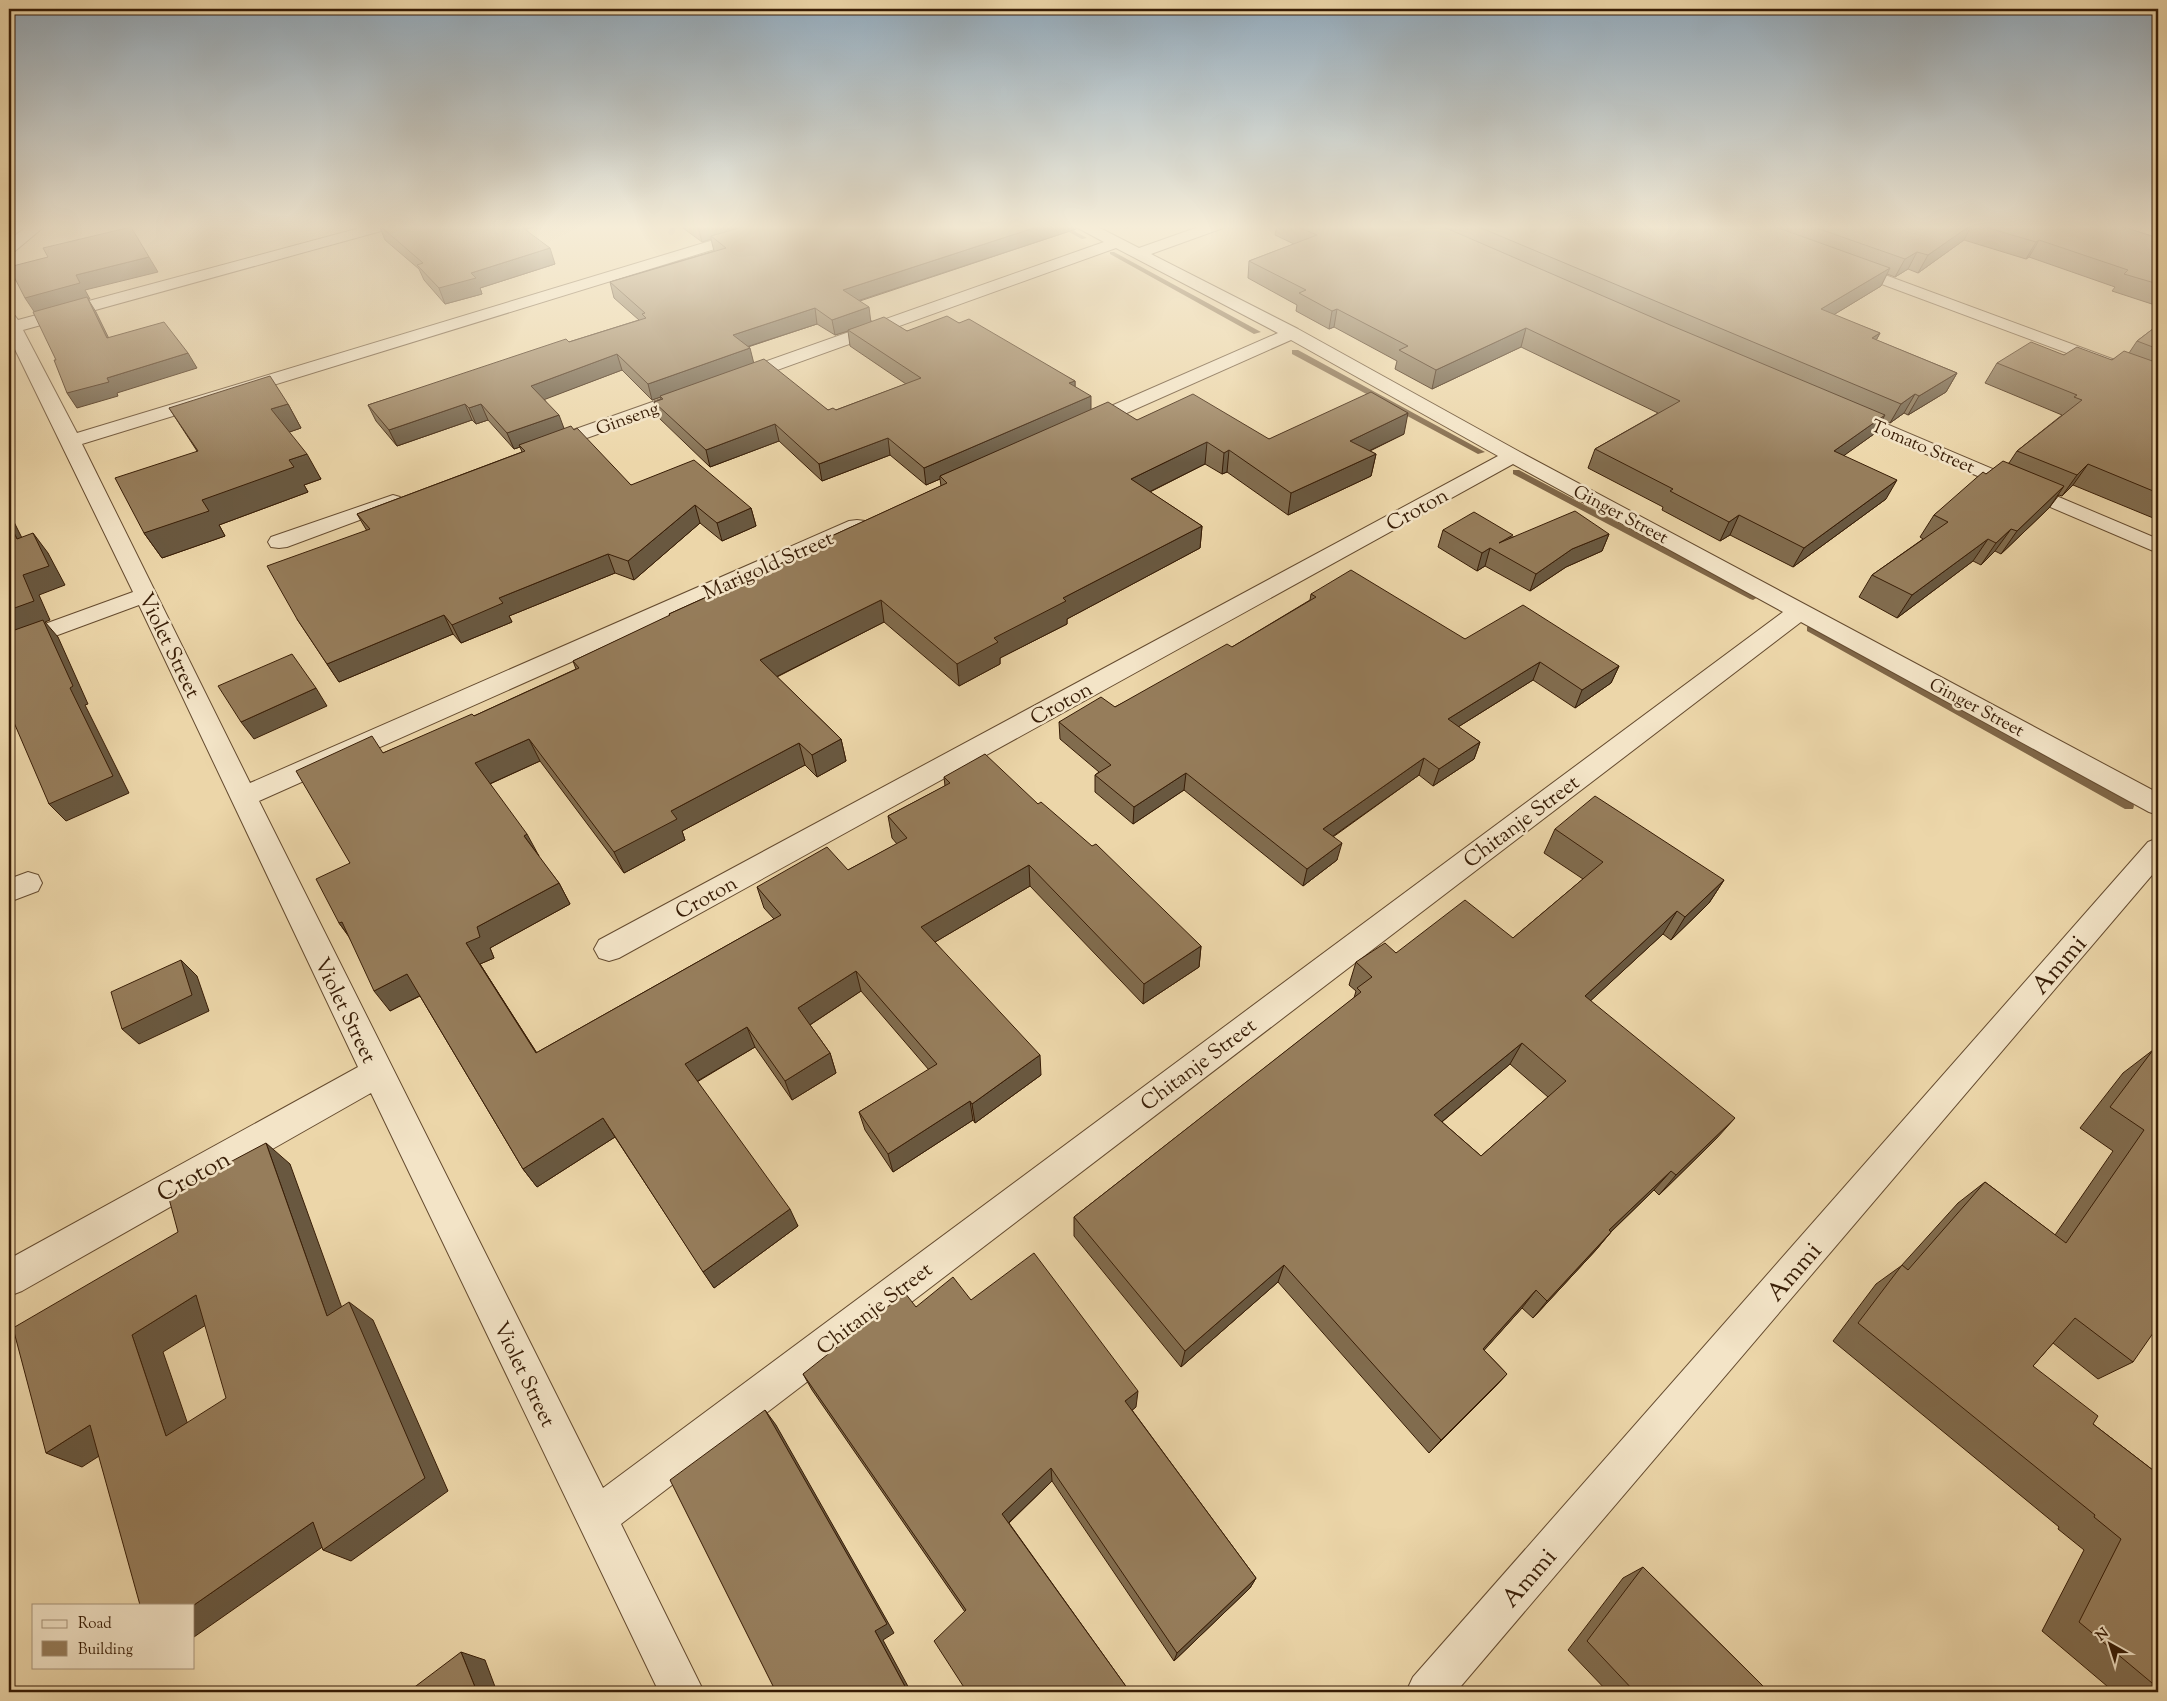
<svg xmlns="http://www.w3.org/2000/svg" width="2167" height="1701" font-family="'Sorts Mill Goudy',serif">
  <rect width="100%" height="100%" fill="#ecd6a9"/>
  <filter id="stains"><feTurbulence type="fractalNoise" baseFrequency=".004" numOctaves="4"/><feColorMatrix values="0 0 0 0 .2 0 0 0 0 .09 0 0 0 0 .02 0 0 0 .5 -.17"/></filter>
  <radialGradient id="worn" r=".72"><stop offset=".6" stop-color="#630" stop-opacity="0"/><stop offset="1" stop-color="#630" stop-opacity=".3"/></radialGradient>
  <g fill="none" stroke-linecap="round" stroke-linejoin="round">
    <path fill="#7f6647" fill-rule="evenodd" d="M 1056,225 L 1063,225 L 1087,238 L 1082,239 Z
      M 1110,252 L 1114,252 L 1261,332 L 1254,334 L 1110,254 Z
      M 1292,350 L 1298,350 L 1485,452 L 1478,454 L 1292,354 Z
      M 1513,470 L 1519,470 L 1758,597 L 1753,600 L 1750,599 L 1513,474 Z
      M 1810,626 L 2133,803 L 2134,806 L 2133,809 L 2125,809 L 1807,631 L 1807,627 Z"/>
    <g stroke="#654b2f" stroke-width="2">
      <path id="minor" d="M 29,225 L 46,225 L 15,251 L 9,253 L 9,240 Z
        M 371,225 L 395,225 L 392,228 L 23,330 L 77,433 L 763,225 L 786,225 L 783,228 L 82,444 L 250,783 L 849,521 L 857,520 L 865,521 L 868,526 L 865,531 L 259,801 L 603,1488 L 1783,612 L 1513,464 L 619,958 L 609,961 L 599,958 L 594,949 L 599,940 L 1498,456 L 1291,340 L 1093,428 L 1079,428 L 1076,424 L 1079,420 L 1278,333 L 1116,248 L 744,382 L 730,382 L 728,378 L 730,374 L 1104,242 L 1078,228 L 1076,225 L 1094,225 L 1139,248 L 1204,225 L 1225,225 L 1223,228 L 1151,254 L 1298,329 L 1520,452 L 2158,793 L 2158,815 L 2149,812 L 1801,622 L 621,1524 L 704,1692 L 659,1692 L 371,1093 L 22,1291 L 9,1296 L 9,1259 L 358,1067 L 139,605 L 9,653 L 9,637 L 133,592 L 9,337 L 9,315 L 15,316 L 18,320 Z
        M 1850,262 L 2158,376 L 2158,387 L 1844,270 L 1842,267 Z
        M 692,388 L 699,390 L 701,394 L 699,398 L 553,450 L 539,450 L 536,446 L 539,442 Z
        M 1844,406 L 2158,539 L 2158,553 L 1837,416 L 1834,412 L 1837,408 Z
        M 393,495 L 400,497 L 403,501 L 400,505 L 287,547 L 279,548 L 271,547 L 268,542 L 271,537 Z
        M 2158,838 L 2158,868 L 1456,1692 L 1406,1692 L 1413,1677 L 2148,842 Z
        M 28,872 L 38,875 L 42,883 L 38,891 L 9,902 L 9,879 Z"/>
    </g>
    <use href="#minor" fill="#f3e4c7" fill-rule="evenodd"/>
  </g>
  <path fill="#816c4e" stroke="#381d06" fill-rule="evenodd" d="M 379,225 L 542,225 L 526,229 L 555,264 L 480,288 L 482,294 L 445,304 L 424,280 L 419,269 L 385,240 Z
    M 679,225 L 1076,225 L 1076,229 L 860,301 L 871,321 L 907,331 L 959,323 L 1075,381 L 1075,387 L 1091,410 L 1137,420 L 1269,439 L 1404,434 L 1370,451 L 1376,454 L 1371,476 L 1288,515 L 1227,472 L 1222,474 L 1205,464 L 1150,492 L 1202,526 L 1200,548 L 1067,619 L 1067,624 L 1000,658 L 1000,664 L 959,686 L 884,622 L 777,677 L 841,739 L 846,761 L 817,777 L 805,765 L 682,831 L 685,840 L 624,873 L 540,761 L 490,784 L 538,856 L 559,883 L 570,904 L 490,948 L 494,958 L 480,964 L 536,1053 L 774,919 L 764,908 L 757,887 L 848,870 L 897,844 L 892,838 L 888,816 L 945,786 L 944,777 L 1038,804 L 1201,946 L 1199,967 L 1143,1004 L 1030,886 L 935,942 L 1041,1075 L 975,1123 L 973,1120 L 893,1172 L 865,1130 L 859,1112 L 929,1070 L 861,991 L 810,1025 L 830,1053 L 836,1073 L 792,1100 L 755,1047 L 697,1082 L 798,1226 L 714,1288 L 615,1137 L 537,1187 L 523,1169 L 420,996 L 390,1011 L 349,937 L 339,923 L 350,863 L 383,753 L 474,716 L 576,669 L 573,661 L 670,616 L 669,614 L 824,544 L 823,540 L 941,486 L 940,479 L 926,485 L 890,455 L 822,481 L 779,441 L 710,467 L 659,418 L 654,402 L 661,399 L 661,397 L 652,400 L 622,370 L 544,399 L 564,429 L 631,485 L 751,508 L 756,526 L 722,541 L 700,523 L 634,580 L 615,573 L 509,616 L 512,622 L 461,643 L 453,634 L 339,682 L 297,619 L 367,531 L 357,514 L 522,452 L 520,447 L 514,449 L 488,420 L 476,424 L 472,420 L 397,446 L 376,421 L 368,405 L 639,320 L 614,298 L 610,282 L 714,251 L 711,239 L 702,242 ZM 817,324 L 835,335 L 848,331 L 850,346 L 906,384 L 836,410 L 828,410 L 753,363 L 748,347 Z
    M 1277,225 L 2117,225 L 2158,238 L 2158,306 L 2112,291 L 2115,287 L 2029,257 L 2026,259 L 1964,240 L 1918,273 L 1908,269 L 1895,277 L 1887,274 L 1881,286 L 1833,315 L 1880,333 L 1876,340 L 1957,373 L 1946,392 L 1908,415 L 1904,413 L 1890,423 L 1882,420 L 1874,434 L 1844,455 L 1886,499 L 1793,567 L 1730,535 L 1720,541 L 1662,510 L 1663,507 L 1588,468 L 1595,449 L 1658,413 L 1521,347 L 1432,389 L 1395,369 L 1397,361 L 1334,327 L 1329,329 L 1296,311 L 1297,305 L 1248,278 L 1249,261 L 1294,244 L 1275,235 Z
    M 2158,325 L 2158,520 L 2073,485 L 2062,496 L 2059,495 L 2049,508 L 2001,554 L 1995,551 L 1981,565 L 1973,561 L 1897,618 L 1859,597 L 1872,575 L 1923,539 L 1920,537 L 1934,515 L 1986,474 L 2009,463 L 2017,451 L 2062,415 L 1985,383 L 1997,363 L 2064,355 L 2112,360 L 2129,353 L 2137,341 Z
    M 288,404 L 301,428 L 289,432 L 321,479 L 304,485 L 308,492 L 219,525 L 225,536 L 162,558 L 144,533 L 197,451 L 169,408 Z
    M 1443,530 L 1512,537 L 1609,534 L 1602,551 L 1566,567 L 1530,591 L 1485,566 L 1477,571 L 1438,547 Z
    M 1311,594 L 1465,639 L 1619,666 L 1611,683 L 1575,708 L 1533,680 L 1458,727 L 1480,742 L 1474,759 L 1433,786 L 1419,775 L 1333,837 L 1337,860 L 1303,886 L 1184,790 L 1133,824 L 1095,792 L 1095,775 L 1099,772 L 1060,739 L 1059,722 L 1115,707 L 1232,647 L 1310,600 Z
    M 1555,829 L 1724,880 L 1709,903 L 1671,940 L 1663,934 L 1590,1001 L 1717,1138 L 1659,1195 L 1654,1190 L 1611,1232 L 1596,1250 L 1533,1318 L 1522,1308 L 1484,1350 L 1507,1374 L 1493,1389 L 1429,1453 L 1278,1282 L 1181,1367 L 1074,1236 L 1074,1217 L 1354,998 L 1356,991 L 1349,985 L 1356,962 L 1396,953 L 1513,938 L 1583,879 L 1544,853 ZM 1510,1064 L 1548,1097 L 1481,1156 L 1442,1122 Z
    M 2153,1050 L 2133,1362 L 2098,1379 L 2053,1343 L 2033,1366 L 2093,1424 L 2158,1474 L 2158,1692 L 2114,1692 L 2042,1631 L 2084,1550 L 2058,1529 L 2059,1527 L 1833,1341 L 1876,1284 L 1901,1266 L 1958,1203 L 1985,1182 L 2055,1235 L 2113,1151 L 2080,1128 L 2123,1073 Z
    M 971,1300 L 1136,1407 L 1132,1410 L 1256,1578 L 1250,1588 L 1174,1661 L 1052,1481 L 1009,1523 L 1130,1692 L 965,1612 L 812,1390 L 803,1374 L 916,1307 Z
    M 1643,1567 L 1769,1692 L 1608,1692 L 1568,1650 L 1623,1578 Z"/>
  <path fill="#695840" stroke="#381d06" d="M 513,225 L 542,225 L 515,232 Z
    M 705,225 L 758,225 L 711,236 L 711,239 L 702,242 L 698,227 Z
    M 1043,225 L 1076,225 L 1076,229 L 845,305 L 843,290 Z
    M 1126,225 L 1135,225 L 1126,228 Z
    M 1971,225 L 1972,225 L 1964,240 L 1918,273 L 1928,255 Z
    M 2039,240 L 2029,257 L 2026,259 L 2036,242 Z
    M 550,248 L 555,264 L 480,288 L 482,294 L 445,304 L 439,288 L 471,273 Z
    M 1917,252 L 1908,269 L 1895,277 L 1905,259 Z
    M 149,257 L 158,272 L 85,290 L 90,299 L 88,299 L 96,312 L 116,353 L 35,313 L 25,298 L 76,275 Z
    M 1890,268 L 1881,286 L 1812,328 L 1821,309 Z
    M 869,307 L 871,323 L 848,330 L 848,331 L 835,335 L 832,320 Z
    M 815,308 L 817,324 L 737,350 L 733,335 Z
    M 1337,309 L 1334,327 L 1329,329 L 1332,311 Z
    M 1526,328 L 1521,347 L 1432,389 L 1436,370 Z
    M 1880,333 L 1870,352 L 1872,338 Z
    M 750,348 L 754,364 L 652,400 L 648,384 Z
    M 188,353 L 197,368 L 117,393 L 118,396 L 77,408 L 67,393 L 107,378 Z
    M 617,354 L 622,370 L 538,402 L 531,386 Z
    M 1957,373 L 1946,392 L 1908,415 L 1919,396 Z
    M 1075,381 L 1075,397 L 1069,383 Z
    M 1915,394 L 1904,413 L 1890,423 L 1901,404 Z
    M 1091,396 L 1091,413 L 940,476 L 940,479 L 926,485 L 924,468 Z
    M 288,404 L 301,428 L 284,434 L 271,409 Z
    M 465,404 L 472,420 L 397,446 L 389,430 Z
    M 481,404 L 488,420 L 476,424 L 469,408 Z
    M 1408,413 L 1404,434 L 1346,462 L 1350,441 Z
    M 559,415 L 565,431 L 519,445 L 520,447 L 514,449 L 507,433 Z
    M 1885,415 L 1874,434 L 1824,470 L 1834,451 Z
    M 775,424 L 779,441 L 710,467 L 706,450 Z
    M 888,438 L 890,455 L 822,481 L 819,464 Z
    M 1207,442 L 1205,464 L 1131,501 L 1131,479 Z
    M 1229,450 L 1227,472 L 1222,474 L 1224,453 Z
    M 307,454 L 321,479 L 304,485 L 308,492 L 219,525 L 225,536 L 162,558 L 144,533 L 202,500 L 289,460 Z
    M 1376,454 L 1371,476 L 1288,515 L 1291,493 Z
    M 2088,464 L 2073,485 L 2062,496 L 2077,475 Z
    M 1897,480 L 1886,499 L 1793,567 L 1804,548 Z
    M 2064,486 L 2049,508 L 2001,554 L 2017,531 Z
    M 695,505 L 700,523 L 634,580 L 628,561 Z
    M 751,508 L 756,526 L 722,541 L 717,523 Z
    M 9,512 L 32,558 L 17,539 L 9,523 Z
    M 1739,515 L 1730,535 L 1720,541 L 1729,522 Z
    M 1202,526 L 1200,548 L 1067,619 L 1067,624 L 1000,658 L 1000,664 L 959,686 L 957,664 L 994,638 L 1063,598 Z
    M 2011,529 L 1995,551 L 1981,565 L 1996,543 Z
    M 33,533 L 48,553 L 65,585 L 39,595 L 50,620 L 45,622 L 58,637 L 88,704 L 85,705 L 129,793 L 66,821 L 49,804 L 9,635 L 9,610 L 23,575 Z
    M 1609,534 L 1602,551 L 1566,567 L 1530,591 L 1536,574 L 1572,549 Z
    M 1988,539 L 1973,561 L 1897,618 L 1912,595 Z
    M 1490,548 L 1485,566 L 1477,571 L 1482,553 Z
    M 608,554 L 615,573 L 509,616 L 512,622 L 461,643 L 452,625 L 499,598 Z
    M 881,600 L 884,622 L 766,682 L 760,660 Z
    M 444,615 L 453,634 L 339,682 L 327,664 Z
    M 1540,662 L 1533,680 L 1442,737 L 1448,719 Z
    M 1619,666 L 1611,683 L 1575,708 L 1582,690 Z
    M 316,688 L 327,706 L 254,739 L 241,722 Z
    M 529,739 L 540,761 L 487,785 L 475,763 Z
    M 841,739 L 846,761 L 817,777 L 812,755 Z
    M 1480,742 L 1474,759 L 1433,786 L 1439,769 Z
    M 799,743 L 805,765 L 682,831 L 685,840 L 624,873 L 614,852 L 671,811 Z
    M 1424,758 L 1419,775 L 1319,846 L 1323,829 Z
    M 1186,773 L 1184,790 L 1133,824 L 1134,807 Z
    M 527,834 L 539,856 L 524,836 Z
    M 1342,843 L 1337,860 L 1303,886 L 1307,869 Z
    M 1029,865 L 1030,886 L 925,948 L 921,927 Z
    M 1724,880 L 1709,903 L 1671,940 L 1685,917 Z
    M 559,883 L 570,904 L 490,948 L 494,958 L 480,964 L 549,1072 L 466,943 L 477,927 Z
    M 1677,911 L 1663,934 L 1572,1018 L 1585,996 Z
    M 342,922 L 355,944 L 339,923 Z
    M 1201,946 L 1199,967 L 1143,1004 L 1144,984 Z
    M 181,960 L 197,976 L 209,1011 L 139,1044 L 122,1029 Z
    M 856,971 L 861,991 L 805,1028 L 798,1008 Z
    M 407,974 L 423,994 L 390,1011 L 374,991 Z
    M 747,1027 L 755,1047 L 694,1083 L 685,1064 Z
    M 1522,1043 L 1510,1064 L 1425,1136 L 1434,1115 Z
    M 830,1053 L 836,1073 L 792,1100 L 785,1081 Z
    M 1040,1055 L 1041,1075 L 975,1123 L 972,1104 Z
    M 970,1101 L 973,1120 L 893,1172 L 888,1154 Z
    M 603,1118 L 615,1137 L 537,1187 L 523,1169 Z
    M 1735,1118 L 1717,1138 L 1659,1195 L 1676,1175 Z
    M 266,1143 L 290,1164 L 351,1333 L 327,1316 Z
    M 1671,1171 L 1654,1190 L 1594,1248 L 1609,1230 Z
    M 790,1209 L 798,1226 L 714,1288 L 703,1272 Z
    M 1611,1232 L 1596,1250 L 1533,1318 L 1547,1301 Z
    M 1284,1265 L 1278,1282 L 1181,1367 L 1185,1351 Z
    M 1536,1290 L 1522,1308 L 1471,1365 L 1483,1349 Z
    M 196,1295 L 225,1313 L 163,1352 L 197,1451 L 166,1436 L 132,1335 Z
    M 349,1302 L 373,1320 L 448,1491 L 351,1561 L 323,1550 Z
    M 1507,1374 L 1493,1389 L 1429,1453 L 1441,1440 Z
    M 1138,1391 L 1136,1407 L 1124,1417 L 1125,1401 Z
    M 765,1410 L 776,1425 L 894,1633 L 883,1640 L 911,1692 L 908,1692 L 875,1631 Z
    M 90,1425 L 124,1440 L 82,1467 L 46,1453 Z
    M 1051,1468 L 1052,1481 L 1005,1526 L 1002,1514 Z
    M 313,1522 L 341,1534 L 194,1637 L 194,1605 Z
    M 1256,1578 L 1250,1588 L 1174,1661 L 1177,1653 Z
    M 461,1652 L 485,1660 L 497,1692 L 477,1692 Z"/>
  <path fill="#967d5b" stroke="#381d06" fill-rule="evenodd" d="M 379,225 L 519,225 L 550,248 L 471,273 L 476,278 L 439,288 L 417,265 L 423,263 Z
    M 695,225 L 705,225 L 698,227 Z
    M 749,225 L 1043,225 L 843,290 L 869,307 L 832,320 L 815,308 L 733,335 L 750,348 L 648,384 L 617,354 L 531,386 L 559,415 L 507,433 L 481,404 L 469,408 L 465,404 L 389,430 L 368,405 L 566,339 L 569,342 L 646,318 L 642,314 L 645,313 L 610,282 L 726,248 L 711,236 Z
    M 1293,225 L 1439,225 L 1670,325 L 1885,415 L 1834,451 L 1897,480 L 1804,548 L 1739,515 L 1729,522 L 1670,491 L 1673,489 L 1595,449 L 1680,401 L 1526,328 L 1436,370 L 1399,350 L 1408,346 L 1337,309 L 1332,311 L 1299,293 L 1306,290 L 1249,261 L 1317,235 Z
    M 1474,225 L 1770,225 L 1890,268 L 1821,309 L 1880,333 L 1872,338 L 1957,373 L 1919,396 L 1915,394 L 1901,404 Z
    M 1808,225 L 1971,225 L 1928,255 L 1917,252 L 1905,259 Z
    M 1978,225 L 2117,225 L 2158,238 L 2158,284 L 2124,274 L 2128,270 L 2039,240 L 2036,242 Z
    M 131,227 L 149,257 L 76,275 L 80,283 L 25,298 L 9,267 L 48,257 L 43,248 Z
    M 87,297 L 107,338 L 164,322 L 188,353 L 107,378 L 109,382 L 67,393 L 54,360 L 56,360 L 33,312 Z
    M 947,316 L 959,323 L 969,319 L 1075,381 L 1069,383 L 1091,396 L 924,468 L 888,438 L 819,464 L 775,424 L 706,450 L 654,402 L 663,399 L 660,396 L 764,359 L 828,410 L 833,408 L 836,410 L 921,378 L 848,330 L 884,317 L 907,331 Z
    M 2158,325 L 2158,349 L 2137,341 Z
    M 2031,342 L 2064,355 L 2077,347 L 2112,360 L 2124,351 L 2158,363 L 2158,493 L 2088,464 L 2077,475 L 2017,451 L 2082,400 L 2074,397 L 2077,395 L 1997,363 Z
    M 270,376 L 288,404 L 271,409 L 307,454 L 289,460 L 294,467 L 202,500 L 209,511 L 144,533 L 115,478 L 198,451 L 169,408 Z
    M 1371,392 L 1408,413 L 1350,441 L 1376,454 L 1291,493 L 1229,450 L 1224,453 L 1207,442 L 1131,479 L 1202,526 L 1063,598 L 1066,601 L 994,638 L 998,642 L 957,664 L 881,600 L 760,660 L 841,739 L 812,755 L 799,743 L 671,811 L 677,819 L 614,852 L 529,739 L 475,763 L 527,834 L 524,836 L 559,883 L 477,927 L 480,937 L 466,943 L 536,1053 L 781,915 L 757,887 L 827,847 L 848,870 L 907,838 L 888,816 L 950,783 L 944,777 L 985,754 L 1038,804 L 1041,802 L 1092,846 L 1096,844 L 1201,946 L 1144,984 L 1029,865 L 921,927 L 1040,1055 L 972,1104 L 970,1101 L 888,1154 L 859,1112 L 937,1064 L 856,971 L 798,1008 L 830,1053 L 785,1081 L 747,1027 L 685,1064 L 790,1209 L 703,1272 L 603,1118 L 523,1169 L 407,974 L 374,991 L 342,922 L 339,923 L 316,879 L 350,863 L 296,771 L 372,736 L 383,753 L 472,714 L 474,716 L 579,668 L 573,661 L 670,615 L 669,614 L 826,543 L 823,540 L 947,483 L 940,476 L 1108,402 L 1137,420 L 1193,394 L 1269,439 Z
    M 571,426 L 574,430 L 577,428 L 631,485 L 694,460 L 751,508 L 717,523 L 695,505 L 628,561 L 608,554 L 499,598 L 503,603 L 452,625 L 444,615 L 327,664 L 297,619 L 267,566 L 370,529 L 357,514 L 525,451 L 519,445 Z
    M 2003,461 L 2064,486 L 2017,531 L 2011,529 L 1996,543 L 1988,539 L 1912,595 L 1872,575 L 1948,522 L 1934,515 L 1983,472 L 1986,474 Z
    M 1575,511 L 1609,534 L 1572,549 L 1536,574 L 1490,548 L 1482,553 L 1443,530 L 1474,512 L 1513,535 L 1499,543 Z
    M 9,523 L 17,539 L 33,533 L 49,566 L 23,575 L 34,601 L 9,610 Z
    M 1351,570 L 1465,639 L 1523,605 L 1619,666 L 1582,690 L 1540,662 L 1448,719 L 1480,742 L 1439,769 L 1424,758 L 1323,829 L 1342,843 L 1307,869 L 1186,773 L 1134,807 L 1095,775 L 1111,765 L 1059,722 L 1101,697 L 1115,707 L 1227,644 L 1232,647 L 1316,597 L 1311,594 Z
    M 43,620 L 73,686 L 70,688 L 113,776 L 49,804 L 9,711 L 9,632 Z
    M 292,654 L 316,688 L 241,722 L 218,686 Z
    M 1595,796 L 1724,880 L 1685,917 L 1677,911 L 1585,996 L 1735,1118 L 1676,1175 L 1671,1171 L 1609,1230 L 1611,1232 L 1547,1301 L 1536,1290 L 1483,1349 L 1507,1374 L 1441,1440 L 1284,1265 L 1185,1351 L 1074,1217 L 1361,992 L 1357,988 L 1372,977 L 1356,962 L 1385,943 L 1396,953 L 1465,900 L 1513,938 L 1603,862 L 1555,829 ZM 1522,1043 L 1566,1081 L 1481,1156 L 1434,1115 Z
    M 181,960 L 192,995 L 122,1029 L 111,992 Z
    M 2153,1050 L 2158,1054 L 2158,1326 L 2133,1362 L 2075,1318 L 2033,1366 L 2098,1416 L 2093,1424 L 2158,1474 L 2158,1688 L 2079,1622 L 2121,1539 L 2094,1517 L 2095,1515 L 1858,1323 L 1902,1265 L 1908,1270 L 1985,1182 L 2066,1243 L 2144,1130 L 2110,1107 Z
    M 266,1143 L 327,1316 L 349,1302 L 425,1478 L 323,1550 L 313,1522 L 194,1605 L 140,1605 L 90,1425 L 46,1453 L 13,1328 L 178,1232 L 168,1195 ZM 196,1295 L 226,1398 L 166,1436 L 132,1335 Z
    M 1034,1253 L 1138,1391 L 1125,1401 L 1256,1578 L 1177,1653 L 1051,1468 L 1002,1514 L 1130,1692 L 967,1692 L 934,1641 L 966,1610 L 803,1374 L 905,1293 L 916,1307 L 953,1277 L 971,1300 Z
    M 765,1410 L 887,1624 L 875,1631 L 908,1692 L 776,1692 L 670,1480 Z
    M 1643,1567 L 1769,1692 L 1635,1692 L 1587,1641 Z
    M 461,1652 L 477,1692 L 408,1692 Z"/>
  <linearGradient id="sky" x2="0" y2="1"><stop stop-color="#91a8b9"/><stop offset="0.49" stop-color="#f6edd8"/><stop offset="1" stop-color="#f6edd8" stop-opacity="0"/></linearGradient>
  <rect width="2167" height="463" fill="url(#sky)"/>
  <g text-anchor="middle" stroke-width="5" stroke-linejoin="round" paint-order="stroke">
    <g font-size="18" fill="#381d06" stroke="#f3e4c7">
      <text transform="translate(627 418) rotate(-20)" y="6">Ginseng</text>
      <text transform="translate(1923 446) rotate(23)" y="6">Tomato Street</text>
      <text transform="translate(1621 514) rotate(28)" y="6">Ginger Street</text>
      <text transform="translate(1977 707) rotate(28)" y="6">Ginger Street</text>
    </g>
    <g font-size="21" fill="#381d06" stroke="#f3e4c7">
      <text transform="translate(1417 509) rotate(-29)" y="7">Croton</text>
      <text transform="translate(768 565) rotate(-24)" y="7">Marigold Street</text>
      <text transform="translate(170 645) rotate(64)" y="7">Violet Street</text>
      <text transform="translate(1061 703) rotate(-29)" y="7">Croton</text>
      <text transform="translate(1521 821) rotate(-37)" y="7">Chitanje Street</text>
      <text transform="translate(706 897) rotate(-29)" y="7">Croton</text>
      <text transform="translate(346 1010) rotate(64)" y="7">Violet Street</text>
      <text transform="translate(1198 1064) rotate(-37)" y="7">Chitanje Street</text>
      <text transform="translate(874 1308) rotate(-37)" y="7">Chitanje Street</text>
      <text transform="translate(525 1374) rotate(64)" y="7">Violet Street</text>
    </g>
    <g font-size="25" fill="#381d06" stroke="#f3e4c7">
      <text transform="translate(2058 964) rotate(-49)" y="9">Ammi</text>
      <text transform="translate(193 1175) rotate(-29)" y="9">Croton</text>
      <text transform="translate(1793 1271) rotate(-49)" y="9">Ammi</text>
      <text transform="translate(1528 1577) rotate(-49)" y="9">Ammi</text>
    </g>
  </g>
  <rect width="2167" height="1701" fill="none" stroke="#ecd6a9" stroke-width="30"/>
  <rect x="10" y="10" width="2147" height="1681" fill="none" stroke="#381d06" stroke-width="2.5"/>
  <rect x="15" y="15" width="2137" height="1671" fill="none" stroke="#381d06"/>
  <rect x="32" y="1604" width="162" height="65" fill="#f3e4c7" stroke="#a8947a"/>
  <rect x="42" y="1620" width="25" height="8" fill="#f3e4c7" stroke="#a8947a"/>
  <text x="78" y="1628" font-size="15" fill="#381d06">Road</text>
  <rect x="42" y="1641" width="25" height="15" fill="#967d5b" stroke="#a8947a"/>
  <text x="78" y="1654" font-size="15" fill="#381d06">Building</text>
  <g transform="translate(2110 1644) rotate(321)" stroke="#f3e4c7" stroke-width="4" paint-order="stroke">
  <path d="M0-4L9 19L0 12L-9 19Z" fill="#381d06"/>
  <text y="-8" font-size="14" font-weight="bold" text-anchor="middle" fill="#381d06">N</text>
  </g>
  <rect width="100%" height="100%" filter="url(#stains)"/>
  <rect width="100%" height="100%" fill="url(#worn)"/>
</svg>
